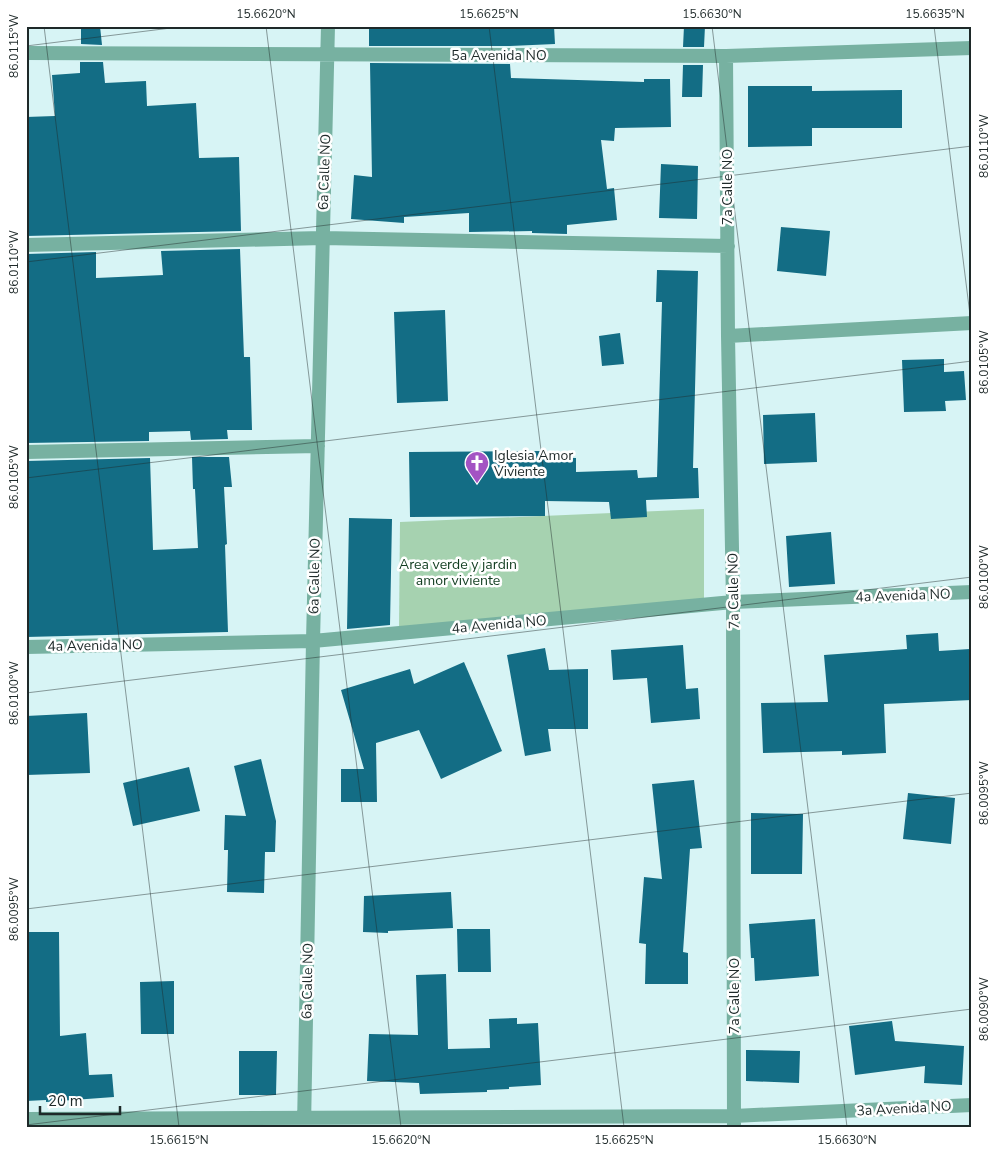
<svg xmlns="http://www.w3.org/2000/svg" width="998" height="1153" font-family="'Nunito Sans',sans-serif">
  <rect width="100%" height="100%" fill="#d7f4f5"/>
  <path fill="#a6d2b0" d="M 704,509 L 704,607 L 399,629 L 400,522 Z"/>
  <path fill="#136d85" d="M 81,26 L 100,26 L 102,45 L 81,44 Z
    M 369,26 L 554,26 L 555,44 L 510,46 L 369,46 Z
    M 684,26 L 705,26 L 704,47 L 683,47 Z
    M 80,62 L 103,62 L 105,83 L 146,81 L 147,106 L 196,103 L 199,158 L 239,157 L 241,231 L 26,236 L 26,117 L 55,116 L 52,75 L 80,73 Z
    M 370,63 L 510,64 L 511,78 L 644,82 L 644,79 L 670,79 L 671,127 L 615,128 L 614,141 L 601,140 L 607,189 L 614,188 L 617,220 L 567,225 L 567,234 L 532,233 L 532,231 L 469,232 L 469,213 L 404,217 L 404,223 L 351,219 L 354,175 L 372,177 Z
    M 683,65 L 703,65 L 702,97 L 682,97 Z
    M 748,86 L 812,86 L 812,91 L 902,90 L 902,128 L 812,128 L 812,146 L 748,147 Z
    M 661,164 L 698,166 L 697,219 L 659,218 Z
    M 781,227 L 830,231 L 826,276 L 777,271 Z
    M 240,249 L 244,357 L 250,357 L 252,430 L 227,430 L 228,439 L 191,440 L 190,431 L 149,432 L 149,441 L 26,443 L 26,254 L 96,252 L 96,278 L 163,275 L 161,251 Z
    M 657,270 L 698,271 L 693,468 L 698,468 L 699,498 L 646,500 L 647,517 L 611,519 L 609,502 L 545,501 L 545,516 L 410,517 L 409,452 L 544,451 L 544,457 L 576,458 L 576,472 L 637,470 L 638,478 L 657,477 L 662,302 L 656,302 Z
    M 445,310 L 448,401 L 397,403 L 394,312 Z
    M 620,333 L 624,364 L 602,366 L 599,336 Z
    M 944,359 L 944,372 L 964,371 L 966,400 L 945,401 L 946,411 L 904,412 L 902,360 Z
    M 815,413 L 817,462 L 764,464 L 763,415 Z
    M 192,457 L 229,457 L 232,487 L 224,487 L 227,544 L 225,545 L 228,632 L 26,637 L 26,461 L 150,458 L 153,550 L 198,548 L 195,489 L 193,489 Z
    M 349,518 L 392,519 L 390,625 L 347,629 Z
    M 831,532 L 835,584 L 789,587 L 786,536 Z
    M 938,633 L 939,651 L 970,649 L 972,700 L 884,704 L 886,753 L 842,755 L 842,751 L 763,753 L 761,703 L 828,702 L 824,655 L 907,649 L 906,635 Z
    M 683,645 L 686,689 L 698,688 L 700,719 L 651,723 L 647,678 L 613,680 L 611,650 Z
    M 545,648 L 549,670 L 588,669 L 588,729 L 548,729 L 551,751 L 525,756 L 507,655 Z
    M 464,662 L 502,751 L 441,779 L 419,730 L 376,743 L 377,802 L 341,802 L 341,769 L 364,769 L 341,690 L 410,669 L 414,684 Z
    M 87,713 L 90,773 L 26,775 L 26,716 Z
    M 261,759 L 276,821 L 275,852 L 265,852 L 264,893 L 227,892 L 228,850 L 224,850 L 225,815 L 246,816 L 234,766 Z
    M 189,767 L 200,811 L 133,826 L 123,783 Z
    M 694,780 L 702,848 L 690,849 L 683,952 L 688,953 L 688,984 L 645,984 L 646,944 L 639,943 L 644,877 L 662,879 L 652,784 Z
    M 908,793 L 955,798 L 951,844 L 903,839 Z
    M 751,813 L 803,814 L 802,874 L 751,874 Z
    M 451,892 L 453,928 L 388,931 L 388,933 L 363,932 L 364,896 Z
    M 815,919 L 819,976 L 755,981 L 754,958 L 751,958 L 749,924 Z
    M 457,929 L 490,929 L 491,972 L 458,972 Z
    M 26,932 L 59,932 L 60,1036 L 86,1033 L 89,1075 L 112,1074 L 114,1097 L 46,1102 L 46,1100 L 26,1101 Z
    M 446,974 L 448,1049 L 490,1048 L 489,1019 L 517,1018 L 517,1024 L 538,1023 L 541,1085 L 509,1087 L 509,1089 L 487,1090 L 487,1092 L 420,1094 L 419,1083 L 367,1081 L 369,1034 L 418,1035 L 416,975 Z
    M 174,981 L 174,1034 L 141,1034 L 140,982 Z
    M 892,1021 L 895,1041 L 964,1046 L 962,1085 L 924,1083 L 925,1066 L 855,1075 L 849,1026 Z
    M 746,1050 L 800,1051 L 799,1083 L 746,1081 Z
    M 239,1051 L 277,1051 L 276,1095 L 239,1095 Z"/>
  <g fill="none" stroke-linecap="round" stroke-linejoin="round">
    <path stroke="#77b1a1" stroke-width="14" d="M 26,53 L 726,56 L 972,48
      M 726,56 L 728,336 L 733,602 L 734,1127
      M 26,245 L 323,238 L 728,246
      M 728,336 L 972,323
      M 26,452 L 318,446
      M 26,647 L 313,641 L 733,602 L 972,592
      M 26,1119 L 734,1116 L 972,1105
      M 304,1127 L 313,641 L 328,26"/>
  </g>
  <path fill="none" stroke="#1e2929" stroke-width="1" stroke-opacity="0.45" d="M 44,26 L 179,1127M 266,26 L 401,1127M 489,26 L 624,1127M 712,26 L 847,1127M 934,26 L 972,331M 26,46 L 187,26M 26,262 L 972,146M 26,478 L 972,361M 26,693 L 972,577M 26,909 L 972,793M 26,1125 L 972,1009"/>
  <defs>
    <g id="church-pin" transform="scale(1.25)"><path d="M0 17L-7.5 6A9.5 9.5 0 1 1 7.5 6Z" fill="#a353c3" stroke="#fff"/><path d="M-1.2-6h2.4v3.5h3.3v2.4h-3.3V6h-2.4V-.1h-3.3v-2.4h3.3Z" fill="#fff"/></g>
  </defs>
  <g fill-rule="evenodd">
    <use href="#church-pin" x="477" y="463"/>
  </g>
  <g text-anchor="middle" stroke-width="5" stroke-linejoin="round" paint-order="stroke">
    <g font-size="14" fill="#1e2929" stroke="#fff">
      <text x="499" y="60">5a Avenida NO</text>
      <text transform="translate(324 172) rotate(-88)" y="5">6a Calle NO</text>
      <text transform="translate(727 187) rotate(-90)" y="5">7a Calle NO</text>
      <text transform="translate(314 576) rotate(-89)" y="5">6a Calle NO</text>
      <text transform="translate(733 591) rotate(-91)" y="5">7a Calle NO</text>
      <text transform="translate(903 595) rotate(-2)" y="5">4a Avenida NO</text>
      <text transform="translate(499 624) rotate(-5)" y="5">4a Avenida NO</text>
      <text transform="translate(95 645) rotate(-1)" y="5">4a Avenida NO</text>
      <text transform="translate(307 981) rotate(-89)" y="5">6a Calle NO</text>
      <text transform="translate(734 996) rotate(-90)" y="5">7a Calle NO</text>
      <text transform="translate(904 1108) rotate(-3)" y="5">3a Avenida NO</text>
    </g>
    <g font-size="14" fill="#1e2929" stroke="#fff" text-anchor="start">
      <text x="494" y="460">Iglesia Amor<tspan x="494" dy="16">Viviente</tspan></text>
    </g>
    <g font-size="14" fill="#113d20" stroke="#fff">
      <text x="458" y="569">Area verde y jardin<tspan x="458" dy="16">amor viviente</tspan></text>
    </g>
  </g>
  <rect width="998" height="1153" fill="none" stroke="#ffffff" stroke-width="55"/>
  <path d="M40 1106v8h80v-8" fill="none" stroke="#1e2929" stroke-width="2.5"/>
  <text x="48" y="1106" font-size="15" fill="#1e2929" stroke="#ffffff" stroke-width="4" paint-order="stroke">20 m</text>
  <rect x="28" y="28" width="942" height="1098" fill="none" stroke="#1e2929" stroke-width="2"/>
  <g font-size="12" text-anchor="middle" fill="#1e2929">
    <text x="266" y="18">15.6620°N</text>
    <text x="489" y="18">15.6625°N</text>
    <text x="712" y="18">15.6630°N</text>
    <text x="935" y="18">15.6635°N</text>
    <text transform="translate(14 46) rotate(-90)" y="4">86.0115°W</text>
    <text transform="translate(984 146) rotate(-90)" y="4">86.0110°W</text>
    <text transform="translate(14 262) rotate(-90)" y="4">86.0110°W</text>
    <text transform="translate(984 362) rotate(-90)" y="4">86.0105°W</text>
    <text transform="translate(14 477) rotate(-90)" y="4">86.0105°W</text>
    <text transform="translate(984 577) rotate(-90)" y="4">86.0100°W</text>
    <text transform="translate(14 693) rotate(-90)" y="4">86.0100°W</text>
    <text transform="translate(984 793) rotate(-90)" y="4">86.0095°W</text>
    <text transform="translate(14 909) rotate(-90)" y="4">86.0095°W</text>
    <text transform="translate(984 1009) rotate(-90)" y="4">86.0090°W</text>
    <text x="179" y="1144">15.6615°N</text>
    <text x="401" y="1144">15.6620°N</text>
    <text x="624" y="1144">15.6625°N</text>
    <text x="847" y="1144">15.6630°N</text>
  </g>
</svg>
